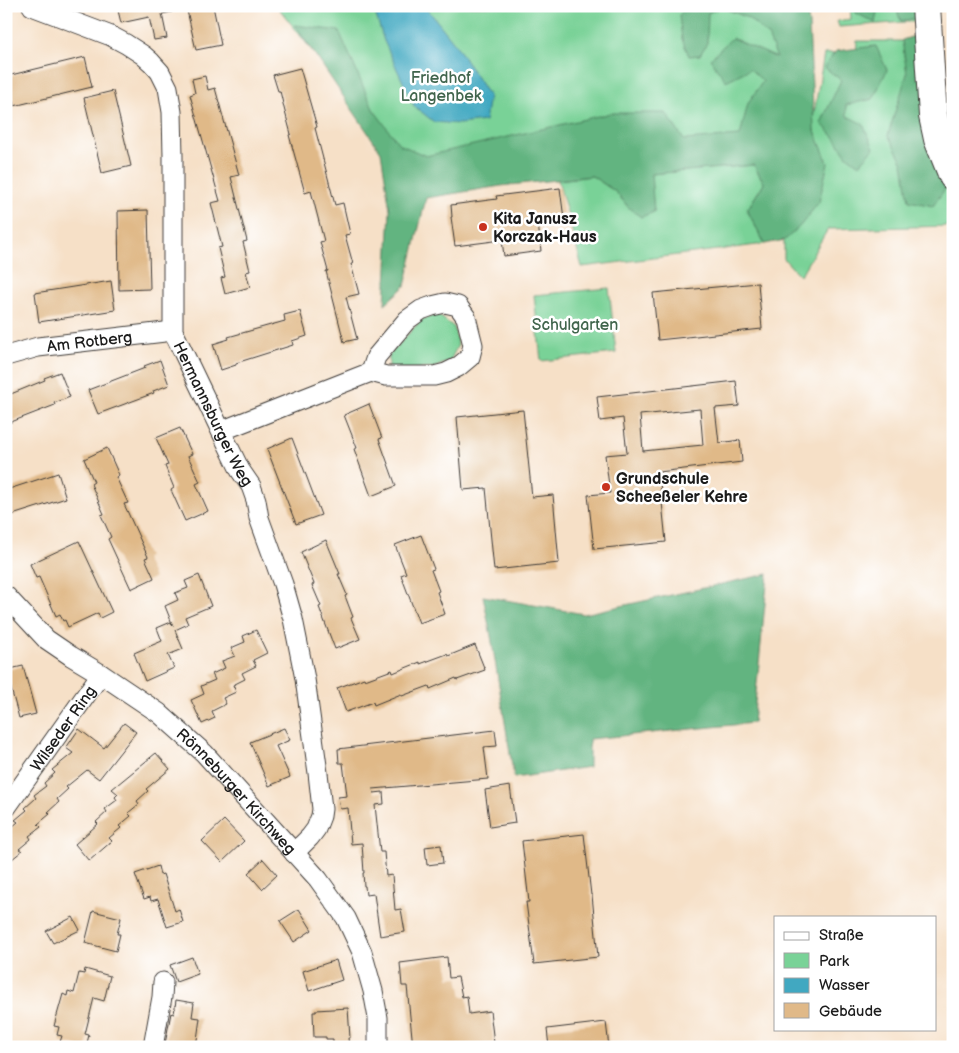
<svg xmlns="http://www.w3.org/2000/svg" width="959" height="1053" font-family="'Balsamiq Sans',sans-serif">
  <rect width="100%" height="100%" fill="#fff"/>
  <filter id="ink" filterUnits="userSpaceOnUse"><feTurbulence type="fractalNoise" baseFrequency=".02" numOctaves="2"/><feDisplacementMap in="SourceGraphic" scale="10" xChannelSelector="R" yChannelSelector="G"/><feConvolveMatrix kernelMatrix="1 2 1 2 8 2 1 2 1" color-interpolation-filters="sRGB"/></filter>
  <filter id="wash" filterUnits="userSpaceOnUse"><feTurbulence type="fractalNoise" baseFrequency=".0096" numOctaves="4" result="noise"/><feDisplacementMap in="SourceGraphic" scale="20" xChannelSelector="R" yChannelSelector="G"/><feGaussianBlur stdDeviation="1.12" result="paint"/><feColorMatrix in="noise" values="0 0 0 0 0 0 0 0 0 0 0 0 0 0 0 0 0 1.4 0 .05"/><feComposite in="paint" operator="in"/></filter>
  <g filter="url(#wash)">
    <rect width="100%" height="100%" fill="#f6e0c7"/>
    <path fill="#79d297" stroke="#4a775a" d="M 277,6 L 790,6 L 809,143 L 824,54 L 856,53 L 857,41 L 920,41 L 950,186 L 953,191 L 953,226 L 828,229 L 800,276 L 784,259 L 784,233 L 808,146 L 408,173 Z
      M 850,6 L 919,6 L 920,21 L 839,27 L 837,21 L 851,19 Z
      M 754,165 L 764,183 L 747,210 L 765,244 L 582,267 L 558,180 L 592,176 L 616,192 L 629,208 L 654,211 L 650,174 Z
      M 609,288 L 616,353 L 541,361 L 534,295 Z
      M 438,315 L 454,327 L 458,345 L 450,361 L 433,368 L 389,369 L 389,355 L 422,319 Z"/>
    <path fill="#62b480" stroke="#3f684e" d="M 688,6 L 806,6 L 809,24 L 814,129 L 828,163 L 819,202 L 800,226 L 785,240 L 765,244 L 747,210 L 764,183 L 754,165 L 651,174 L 654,212 L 641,217 L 629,208 L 616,192 L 592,176 L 501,186 L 426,198 L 405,286 L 385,304 L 390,210 L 381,152 L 295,25 L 339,31 L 373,109 L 399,144 L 426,156 L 611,113 L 666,113 L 684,140 L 740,136 L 748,103 L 763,81 L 750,69 L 726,81 L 710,59 L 732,38 L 777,58 L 768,36 L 748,18 L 721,7 L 708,13 L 707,43 L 700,55 L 689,56 L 682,39 L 679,15 Z
      M 855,6 L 878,6 L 875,23 L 856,13 Z
      M 895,6 L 917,6 L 917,18 L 901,21 Z
      M 921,34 L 936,157 L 945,189 L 933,206 L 909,201 L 903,163 L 888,135 L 907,74 L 902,40 Z
      M 876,46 L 887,70 L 873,99 L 846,105 L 847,116 L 863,124 L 874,148 L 859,165 L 847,156 L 835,138 L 821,123 L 841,80 L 824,67 L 836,51 Z
      M 768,574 L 753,723 L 589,739 L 589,767 L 514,778 L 491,636 L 483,596 L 584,614 Z"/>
    <path fill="#41a8c1" stroke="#2e626e" d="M 373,6 L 425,6 L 456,45 L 489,96 L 485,121 L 459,124 L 434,122 L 414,106 L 384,41 Z"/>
    <g id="blocks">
      <path fill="#e0b988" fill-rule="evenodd" d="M 117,6 L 172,6 L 172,12 L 162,14 L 167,38 L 154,40 L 149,17 L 121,23 Z
        M 186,6 L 213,6 L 221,45 L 196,50 Z
        M 85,57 L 92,87 L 14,106 L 7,76 Z
        M 300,68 L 317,127 L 315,128 L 335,205 L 343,203 L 350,234 L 345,235 L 353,264 L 351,264 L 359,294 L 346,297 L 357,339 L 344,342 L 326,271 L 328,271 L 320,242 L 324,241 L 311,191 L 305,193 L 289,135 L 291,134 L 284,108 L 280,91 L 278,91 L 273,75 Z
        M 205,76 L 208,90 L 215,88 L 239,175 L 231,177 L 247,241 L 243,242 L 250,271 L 246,272 L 250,287 L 225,294 L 221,278 L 225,277 L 218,248 L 222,247 L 211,203 L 220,201 L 190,95 L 195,93 L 192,79 Z
        M 113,91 L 131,166 L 102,173 L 84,98 Z
        M 560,188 L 564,219 L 538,222 L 541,251 L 504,256 L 502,240 L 455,246 L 451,217 L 452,217 L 451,205 L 497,199 L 496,196 Z
        M 148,210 L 150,289 L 119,290 L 118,211 Z
        M 111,281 L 115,310 L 39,322 L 35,293 Z
        M 758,283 L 762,329 L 658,340 L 653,293 Z
        M 300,311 L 307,336 L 292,341 L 293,345 L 236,363 L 236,365 L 221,370 L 213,344 L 229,339 L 228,337 L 285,321 L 284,315 Z
        M 160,360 L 169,385 L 153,391 L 154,393 L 98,414 L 88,390 L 145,368 L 144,366 Z
        M 60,372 L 70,397 L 54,403 L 55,405 L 6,424 L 6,396 L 45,380 L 44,378 Z
        M 736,381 L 739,406 L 715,408 L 719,443 L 740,440 L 742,462 L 659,472 L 666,542 L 594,549 L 588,495 L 610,493 L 605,455 L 627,453 L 623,418 L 600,421 L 597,397 ZM 700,409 L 703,445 L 643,451 L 640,415 Z
        M 369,404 L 382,438 L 379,439 L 396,486 L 371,496 L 354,449 L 357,448 L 344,415 Z
        M 523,410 L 532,497 L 553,495 L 559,563 L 494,570 L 486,488 L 463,490 L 457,417 Z
        M 180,428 L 192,454 L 188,456 L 200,482 L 196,484 L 208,511 L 185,521 L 171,490 L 174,488 L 165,466 L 168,465 L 156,438 Z
        M 292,438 L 321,515 L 296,524 L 267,449 Z
        M 107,448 L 119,475 L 116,477 L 128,503 L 124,504 L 148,557 L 145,558 L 154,578 L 131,589 L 108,539 L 111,537 L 101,515 L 104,514 L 91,484 L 94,482 L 84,459 Z
        M 58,473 L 66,498 L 6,517 L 6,490 Z
        M 421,535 L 434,569 L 431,570 L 439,591 L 437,592 L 445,614 L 419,623 L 401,575 L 406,573 L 395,545 Z
        M 326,540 L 340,574 L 338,574 L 347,595 L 345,596 L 353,617 L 351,618 L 360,639 L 335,649 L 319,607 L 321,606 L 312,585 L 314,584 L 301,552 Z
        M 79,541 L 112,612 L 100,618 L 98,613 L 68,627 L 65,620 L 63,621 L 60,614 L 56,616 L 39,577 L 36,578 L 30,564 Z
        M 199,575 L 211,606 L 185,617 L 188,624 L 175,630 L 183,649 L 168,655 L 174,668 L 145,681 L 134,653 L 162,641 L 157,628 L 171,622 L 173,626 L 165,606 L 178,600 L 175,593 L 188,588 L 185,581 Z
        M 256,630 L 267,653 L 253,660 L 256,666 L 242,673 L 245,679 L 233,685 L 236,692 L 223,698 L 226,704 L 212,711 L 215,718 L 202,724 L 191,700 L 204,694 L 201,686 L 215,680 L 212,674 L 225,668 L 222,661 L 235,656 L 231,648 L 245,642 L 243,636 Z
        M 475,645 L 485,670 L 457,680 L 456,678 L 430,689 L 429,686 L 402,696 L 401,694 L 374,705 L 373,702 L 346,712 L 337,688 L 364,678 L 365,680 L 392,670 L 393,673 L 420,662 L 420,664 L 447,654 L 448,656 Z
        M 23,666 L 36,714 L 19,718 L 6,670 Z
        M 124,723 L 136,732 L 99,779 L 87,770 L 66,787 L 68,789 L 57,799 L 59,802 L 48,812 L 50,814 L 38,824 L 41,827 L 29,836 L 31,839 L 19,849 L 22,851 L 6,864 L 6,832 L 18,822 L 15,820 L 27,810 L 25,808 L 36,798 L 34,795 L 46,786 L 44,783 L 55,773 L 52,770 L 73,753 L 66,748 L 79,729 L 104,748 Z
        M 284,728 L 290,740 L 276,746 L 290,777 L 269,786 L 250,742 Z
        M 495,730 L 497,746 L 484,747 L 488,779 L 373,789 L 374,793 L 383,792 L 384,804 L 375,805 L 380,852 L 384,852 L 386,876 L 392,875 L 395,910 L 401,909 L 405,932 L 380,936 L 374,894 L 366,895 L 365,886 L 364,886 L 363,873 L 364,873 L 362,843 L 351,844 L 348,808 L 340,809 L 338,797 L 347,796 L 343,763 L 339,763 L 338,749 Z
        M 156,753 L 170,769 L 146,789 L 148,791 L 137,801 L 139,804 L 128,813 L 131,816 L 119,826 L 121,828 L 109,838 L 112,841 L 89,861 L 75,844 L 98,824 L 96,822 L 107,812 L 105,809 L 117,800 L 115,797 L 118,794 L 112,789 Z
        M 510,786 L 515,823 L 490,827 L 485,790 Z
        M 224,820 L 244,841 L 222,862 L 202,841 Z
        M 584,834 L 591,895 L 592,895 L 598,957 L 534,964 L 526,902 L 529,902 L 522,841 Z
        M 441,845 L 443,863 L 427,865 L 425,847 Z
        M 263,859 L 277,875 L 262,889 L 248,873 Z
        M 158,866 L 160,875 L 163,874 L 175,911 L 179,909 L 183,922 L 167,927 L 158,899 L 151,901 L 150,897 L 144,899 L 135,874 Z
        M 299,909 L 312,930 L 294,942 L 280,921 Z
        M 93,911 L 121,918 L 117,934 L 120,934 L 116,951 L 85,943 Z
        M 73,917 L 80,930 L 53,943 L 46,931 Z
        M 192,957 L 198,974 L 176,982 L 170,965 Z
        M 447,957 L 449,978 L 458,977 L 462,997 L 467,996 L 469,1014 L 490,1011 L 494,1043 L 465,1047 L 413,1047 L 407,986 L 402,986 L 400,963 Z
        M 336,960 L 342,980 L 309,991 L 303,971 Z
        M 85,969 L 110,976 L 104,1001 L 94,998 L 85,1034 L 89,1035 L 86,1047 L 80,1047 L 60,1042 L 62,1036 L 57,1035 L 59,1027 L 54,1026 L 63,994 L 67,996 L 68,991 L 74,993 L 79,973 L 84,974 Z
        M 176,1000 L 194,1003 L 192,1017 L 200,1018 L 196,1047 L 169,1047 L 169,1045 L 165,1044 L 171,1013 L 174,1014 Z
        M 348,1008 L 350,1038 L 348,1038 L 349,1047 L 333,1047 L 333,1039 L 326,1039 L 326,1037 L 314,1037 L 313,1012 L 316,1012 L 316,1010 Z
        M 606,1022 L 609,1047 L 549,1047 L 547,1029 Z"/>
    </g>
  </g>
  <g filter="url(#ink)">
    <use href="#blocks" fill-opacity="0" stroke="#3d3936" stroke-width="1"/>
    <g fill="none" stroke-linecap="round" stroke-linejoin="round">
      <g stroke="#3d3936" stroke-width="21">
        <g id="street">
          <path id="s1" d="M 32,6 L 111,36 L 126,44 L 143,55 L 151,62 L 160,72 L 168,88 L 172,112 L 173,156 L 173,331 L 221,431 L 240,470 L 251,486 L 256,500 L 259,518 L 283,584 L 293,619 L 305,679 L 318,773 L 322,809 L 321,816 L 316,829 L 310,837 L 294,853"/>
          <path id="s2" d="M 6,356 L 38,347 L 173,331"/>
          <path d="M 221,431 L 371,372 L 386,376 L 434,376 L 446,373 L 458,367 L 470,357 L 473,345 L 466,317 L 458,306 L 445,303 L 432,306 L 421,310 L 407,320 L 376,357 L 371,372"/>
          <path id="s3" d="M 6,596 L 46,639 L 71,656 L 101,674 L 159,713 L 204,753 L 318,879 L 346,918 L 362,952 L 373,991 L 378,1018 L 378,1047"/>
          <path id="s4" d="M 6,808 L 101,674"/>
          <path d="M 153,1047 L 162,997 L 163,982"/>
        </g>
      </g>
      <g stroke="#3d3936" stroke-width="30">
        <path id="secondary" d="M 926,6 L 933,116 L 938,139 L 953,176"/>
      </g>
      <use href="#street" stroke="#fff" stroke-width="19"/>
      <use href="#secondary" stroke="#fff" stroke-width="28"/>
    </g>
  </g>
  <g fill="#c8321e" stroke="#fff" stroke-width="2">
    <circle cx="483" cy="227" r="5"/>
    <circle cx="606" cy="487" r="5"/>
  </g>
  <g text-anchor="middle" stroke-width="5" stroke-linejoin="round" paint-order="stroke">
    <g font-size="16" fill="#41654d" stroke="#fff">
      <text x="441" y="83">Friedhof<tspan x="441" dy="18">Langenbek</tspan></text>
      <text x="575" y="330">Schulgarten</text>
    </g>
    <g font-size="16" font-weight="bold" fill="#1c1c1c" stroke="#fff" text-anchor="start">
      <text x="493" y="224">Kita Janusz<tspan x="493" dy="18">Korczak-Haus</tspan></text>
      <text x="616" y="484">Grundschule<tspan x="616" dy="18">Scheeßeler Kehre</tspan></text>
    </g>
    <g font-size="16" fill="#1c1c1c" stroke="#fff">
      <text dy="6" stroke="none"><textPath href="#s2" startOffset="85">Am Rotberg</textPath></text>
      <text dy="6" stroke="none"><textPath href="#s1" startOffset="499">Hermannsburger Weg</textPath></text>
      <text dy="6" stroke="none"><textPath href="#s4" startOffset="98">Wilseder Ring</textPath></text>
      <text dy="6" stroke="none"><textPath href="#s3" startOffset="304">Rönneburger Kirchweg</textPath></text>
    </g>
  </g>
  <rect width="959" height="1053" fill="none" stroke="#fff" stroke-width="25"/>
  <rect x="774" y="916" width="162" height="115" fill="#ffffff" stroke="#a4a4a4"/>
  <rect x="784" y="932" width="25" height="8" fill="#ffffff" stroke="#a4a4a4"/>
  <text x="819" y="940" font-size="15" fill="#1c1c1c">Straße</text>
  <rect x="784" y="953" width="25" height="15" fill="#79d297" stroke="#a4a4a4"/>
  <text x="819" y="966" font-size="15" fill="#1c1c1c">Park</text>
  <rect x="784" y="978" width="25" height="15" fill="#41a8c1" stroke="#a4a4a4"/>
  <text x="819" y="990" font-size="15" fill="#1c1c1c">Wasser</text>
  <rect x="784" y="1003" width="25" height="15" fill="#e0b988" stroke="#a4a4a4"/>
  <text x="819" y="1016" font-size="15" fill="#1c1c1c">Gebäude</text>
</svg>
